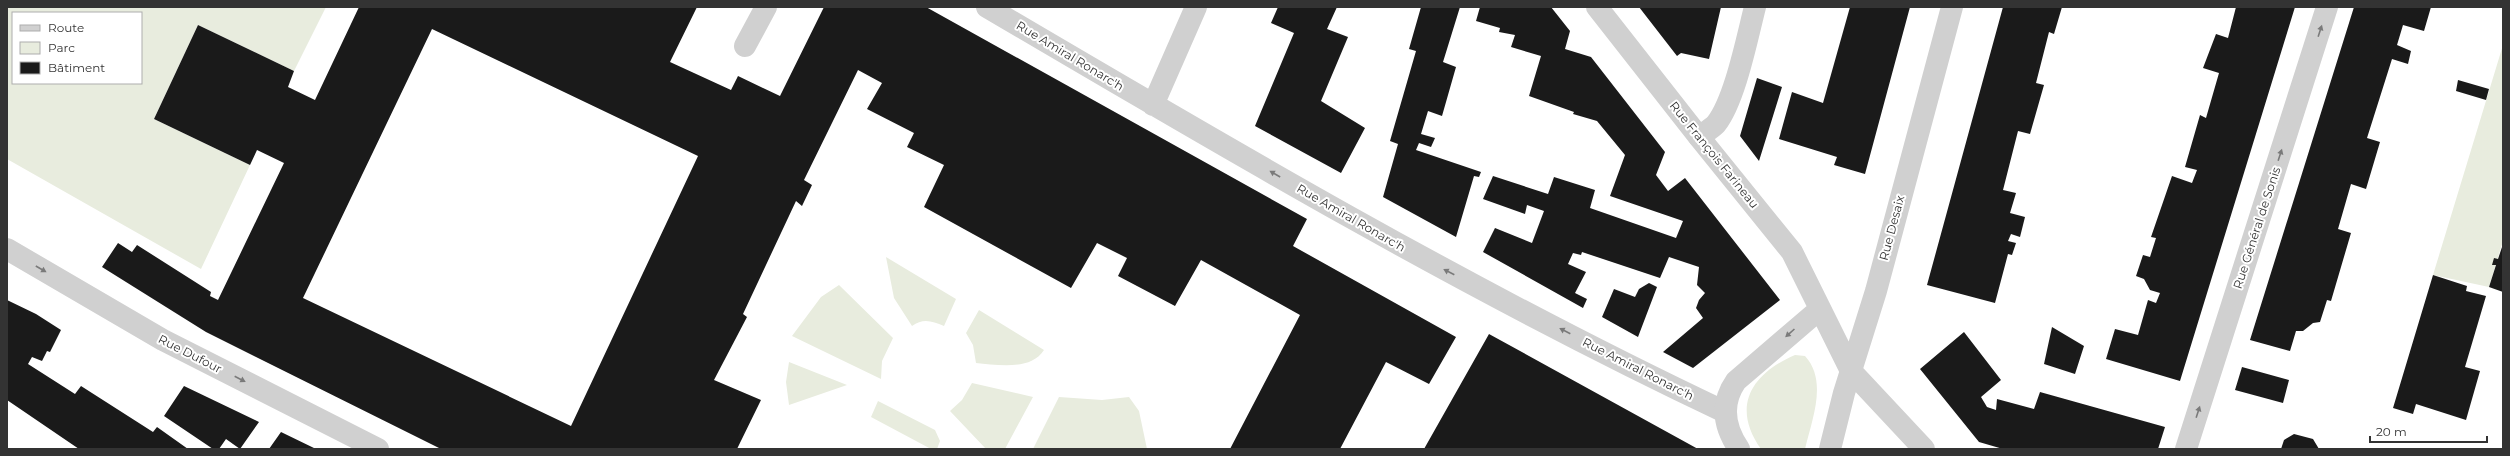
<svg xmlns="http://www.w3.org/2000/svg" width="2510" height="456" font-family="Montserrat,sans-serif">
  <rect width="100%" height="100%" fill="#fff"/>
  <path fill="#e8ecde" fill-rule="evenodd" d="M 7,7 L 326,7 L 294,71 L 198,25 L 154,119 L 250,165 L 201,269 L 7,159 ZM 13,13 L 141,13 L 141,83 L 13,83 Z
    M 2503,45 L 2503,241 L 2489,287 L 2433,275 Z
    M 886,257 L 956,299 L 944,326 C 932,321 923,318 912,326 L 894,298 Z
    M 839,285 L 893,338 L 882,361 L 881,379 L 792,336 L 821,297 Z
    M 979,310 L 1044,350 C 1031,371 997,365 976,363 L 973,345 L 966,333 Z
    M 1795,355 L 1805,356 C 1828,381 1812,419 1805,449 L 1761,449 C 1731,407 1751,374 1795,355 Z
    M 789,362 L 847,385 L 789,405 L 786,382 Z
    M 972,383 L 1033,397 L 1005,449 L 986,449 L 950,411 L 962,400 Z
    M 1059,397 L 1102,400 L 1129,397 L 1139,411 L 1147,449 L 1033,449 Z
    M 878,401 L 935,430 L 940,441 L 937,449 L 931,449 L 871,417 Z"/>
  <path fill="#1a1a1a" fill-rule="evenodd" d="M 359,7 L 697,7 L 670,62 L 731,90 L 738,76 L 780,96 L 824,7 L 926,7 L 1307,219 L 1293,246 L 1456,337 L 1429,384 L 1386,362 L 1340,449 L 1230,449 L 1300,315 L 1201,260 L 1175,306 L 1118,276 L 1127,258 L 1097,243 L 1071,288 L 924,207 L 944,165 L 907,147 L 914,133 L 867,109 L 882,83 L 858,70 L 804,180 L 812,185 L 802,206 L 796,201 L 743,314 L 747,317 L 714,380 L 761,400 L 737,449 L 441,449 L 206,332 L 102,267 L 118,243 L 132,252 L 137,245 L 211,292 L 210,296 L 218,300 L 284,163 L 257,150 L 250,165 L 154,119 L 198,25 L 294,71 L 288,87 L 315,100 ZM 432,29 L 698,156 L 571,426 L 303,298 Z
    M 1278,7 L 1337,7 L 1327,29 L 1348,37 L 1321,101 L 1365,128 L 1341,173 L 1255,126 L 1294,33 L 1271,23 Z
    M 1421,7 L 1460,7 L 1443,62 L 1456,67 L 1442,116 L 1428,111 L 1421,134 L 1435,138 L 1431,147 L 1419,143 L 1416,150 L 1481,172 L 1479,177 L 1474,176 L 1456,237 L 1383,197 L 1398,144 L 1390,141 L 1416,51 L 1409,49 Z
    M 1480,7 L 1551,7 L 1570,31 L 1565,49 L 1591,57 L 1665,152 L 1656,175 L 1668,191 L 1685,178 L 1780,300 L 1693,368 L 1663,352 L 1703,318 L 1696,308 L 1699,300 L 1705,293 L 1697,285 L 1699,267 L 1669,257 L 1660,278 L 1582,252 L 1581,255 L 1573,253 L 1568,264 L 1586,272 L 1575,293 L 1587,299 L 1583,308 L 1483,252 L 1495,228 L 1532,243 L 1544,211 L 1527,205 L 1525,214 L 1483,199 L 1493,176 L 1548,194 L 1554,177 L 1595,190 L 1590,208 L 1676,238 L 1683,221 L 1610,196 L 1625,155 L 1597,121 L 1573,114 L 1574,112 L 1529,96 L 1541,56 L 1511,47 L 1515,35 L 1499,32 L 1500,28 L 1476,21 Z
    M 1639,7 L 1721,7 L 1709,59 L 1681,53 L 1677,56 Z
    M 1850,7 L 1910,7 L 1865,174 L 1834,165 L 1837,157 L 1779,139 L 1792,92 L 1823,103 Z
    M 2003,7 L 2062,7 L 2054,34 L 2049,32 L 2036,83 L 2044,85 L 2030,134 L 2018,131 L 2003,190 L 2016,193 L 2010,213 L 2025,217 L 2020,237 L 2011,234 L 2008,241 L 2016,243 L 2012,255 L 2008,254 L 1995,303 L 1927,285 Z
    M 2236,7 L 2295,7 L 2180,381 L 2106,359 L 2115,329 L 2138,335 L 2148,300 L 2156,303 L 2160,293 L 2150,290 L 2144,279 L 2136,276 L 2143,255 L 2150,257 L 2156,238 L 2151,237 L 2172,176 L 2192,183 L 2197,170 L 2185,167 L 2200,115 L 2206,118 L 2219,73 L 2203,68 L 2216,34 L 2228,38 Z
    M 2354,7 L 2431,7 L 2424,31 L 2403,25 L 2397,45 L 2411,51 L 2408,64 L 2392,59 L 2367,138 L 2380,142 L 2366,189 L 2351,184 L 2338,229 L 2351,233 L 2331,301 L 2327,300 L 2320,322 L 2313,323 L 2303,331 L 2296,331 L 2290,351 L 2250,340 Z
    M 1757,78 L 1782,87 L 1759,161 L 1740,136 Z
    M 2458,80 L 2489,89 L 2486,100 L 2456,91 Z
    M 2503,244 L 2503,292 L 2489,287 L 2496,265 L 2492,265 L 2494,258 L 2498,259 Z
    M 2433,275 L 2467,286 L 2466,291 L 2486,296 L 2465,367 L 2480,371 L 2466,420 L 2416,404 L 2413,414 L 2393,408 Z
    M 1649,283 L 1657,287 L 1638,337 L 1602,317 L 1614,289 L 1635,297 L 1639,289 Z
    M 7,300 L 36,314 L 61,330 L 50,352 L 47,351 L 42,361 L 32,357 L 28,364 L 75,394 L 81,386 L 153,432 L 157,427 L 188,449 L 79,449 L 7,400 Z
    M 2052,327 L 2084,346 L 2075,374 L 2044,364 Z
    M 1964,332 L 2001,380 L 1981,397 L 1987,407 L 1996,410 L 1997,399 L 2034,409 L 2040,392 L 2165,427 L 2158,449 L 2003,449 L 1979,442 L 1920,369 Z
    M 1489,334 L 1698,449 L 1424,449 Z
    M 2242,367 L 2289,380 L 2283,403 L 2235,390 Z
    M 184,386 L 259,422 L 240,449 L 226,439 L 219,449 L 213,449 L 164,416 Z
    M 281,432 L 316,449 L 269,449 Z
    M 2294,434 L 2313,439 L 2319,449 L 2281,449 L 2284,440 Z"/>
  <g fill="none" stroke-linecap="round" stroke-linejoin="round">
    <path stroke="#d0d0d0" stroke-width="22" d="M 745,46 L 766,7"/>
    <path stroke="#d0d0d0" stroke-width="22" d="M 987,7 C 1228,149 1471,292 1725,412
      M 1153,105 L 1196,7
      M 1699,137 C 1704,133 1711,129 1716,124 C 1735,100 1747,38 1755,7
      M 7,249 L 163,340 L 378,449
      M 2186,449 L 2327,7"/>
    <path stroke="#d0d0d0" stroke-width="22" d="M 1597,7 L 1699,137 L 1792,252 L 1851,371 L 1924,449
      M 1739,449 C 1724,427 1720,404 1736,381 L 1820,309
      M 1830,449 L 1844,393 L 1876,291 L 1952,7"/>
  </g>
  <defs><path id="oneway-solid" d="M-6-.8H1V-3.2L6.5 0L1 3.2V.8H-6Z"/></defs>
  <g fill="#7a7a7a">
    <use href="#oneway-solid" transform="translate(2320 31) rotate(-72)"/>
    <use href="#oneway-solid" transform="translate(2280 155) rotate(-72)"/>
    <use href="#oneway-solid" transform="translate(1275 174) rotate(-150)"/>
    <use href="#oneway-solid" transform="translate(41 269) rotate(30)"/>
    <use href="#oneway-solid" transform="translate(1449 272) rotate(-153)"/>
    <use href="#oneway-solid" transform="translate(1565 331) rotate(-153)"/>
    <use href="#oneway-solid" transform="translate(1790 333) rotate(138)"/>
    <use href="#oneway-solid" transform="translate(240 379) rotate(27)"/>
    <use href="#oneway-solid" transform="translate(2198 412) rotate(-72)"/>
  </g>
  <g text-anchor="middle" stroke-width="4" stroke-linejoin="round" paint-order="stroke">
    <g font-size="12" fill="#333" stroke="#fff">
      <text transform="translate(1070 56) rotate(31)" y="4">Rue Amiral Ronarc'h</text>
      <text transform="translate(1714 155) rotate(51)" y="4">Rue François Farineau</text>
      <text transform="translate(1351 218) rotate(30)" y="4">Rue Amiral Ronarc'h</text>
      <text transform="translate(1892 228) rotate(-75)" y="4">Rue Desaix</text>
      <text transform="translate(2257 228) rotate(-72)" y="4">Rue Général de Sonis</text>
      <text transform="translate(190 354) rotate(27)" y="4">Rue Dufour</text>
      <text transform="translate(1638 369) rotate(27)" y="4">Rue Amiral Ronarc'h</text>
    </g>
  </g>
  <rect width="2510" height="456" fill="none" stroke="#333333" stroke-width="16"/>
  <rect x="12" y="12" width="130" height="72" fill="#ffffff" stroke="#adadad"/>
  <rect x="20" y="25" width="20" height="6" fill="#d0d0d0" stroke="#adadad"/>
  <text x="48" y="32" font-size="12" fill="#333333">Route</text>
  <rect x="20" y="42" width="20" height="12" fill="#e8ecde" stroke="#adadad"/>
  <text x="48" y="52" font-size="12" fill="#333333">Parc</text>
  <rect x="20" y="62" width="20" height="12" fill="#1a1a1a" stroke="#adadad"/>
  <text x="48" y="72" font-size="12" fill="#333333">Bâtiment</text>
  <path d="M2370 436v6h117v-6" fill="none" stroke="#333333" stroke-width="2"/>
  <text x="2376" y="436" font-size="12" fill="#333333" stroke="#ffffff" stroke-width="3" paint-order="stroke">20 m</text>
</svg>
